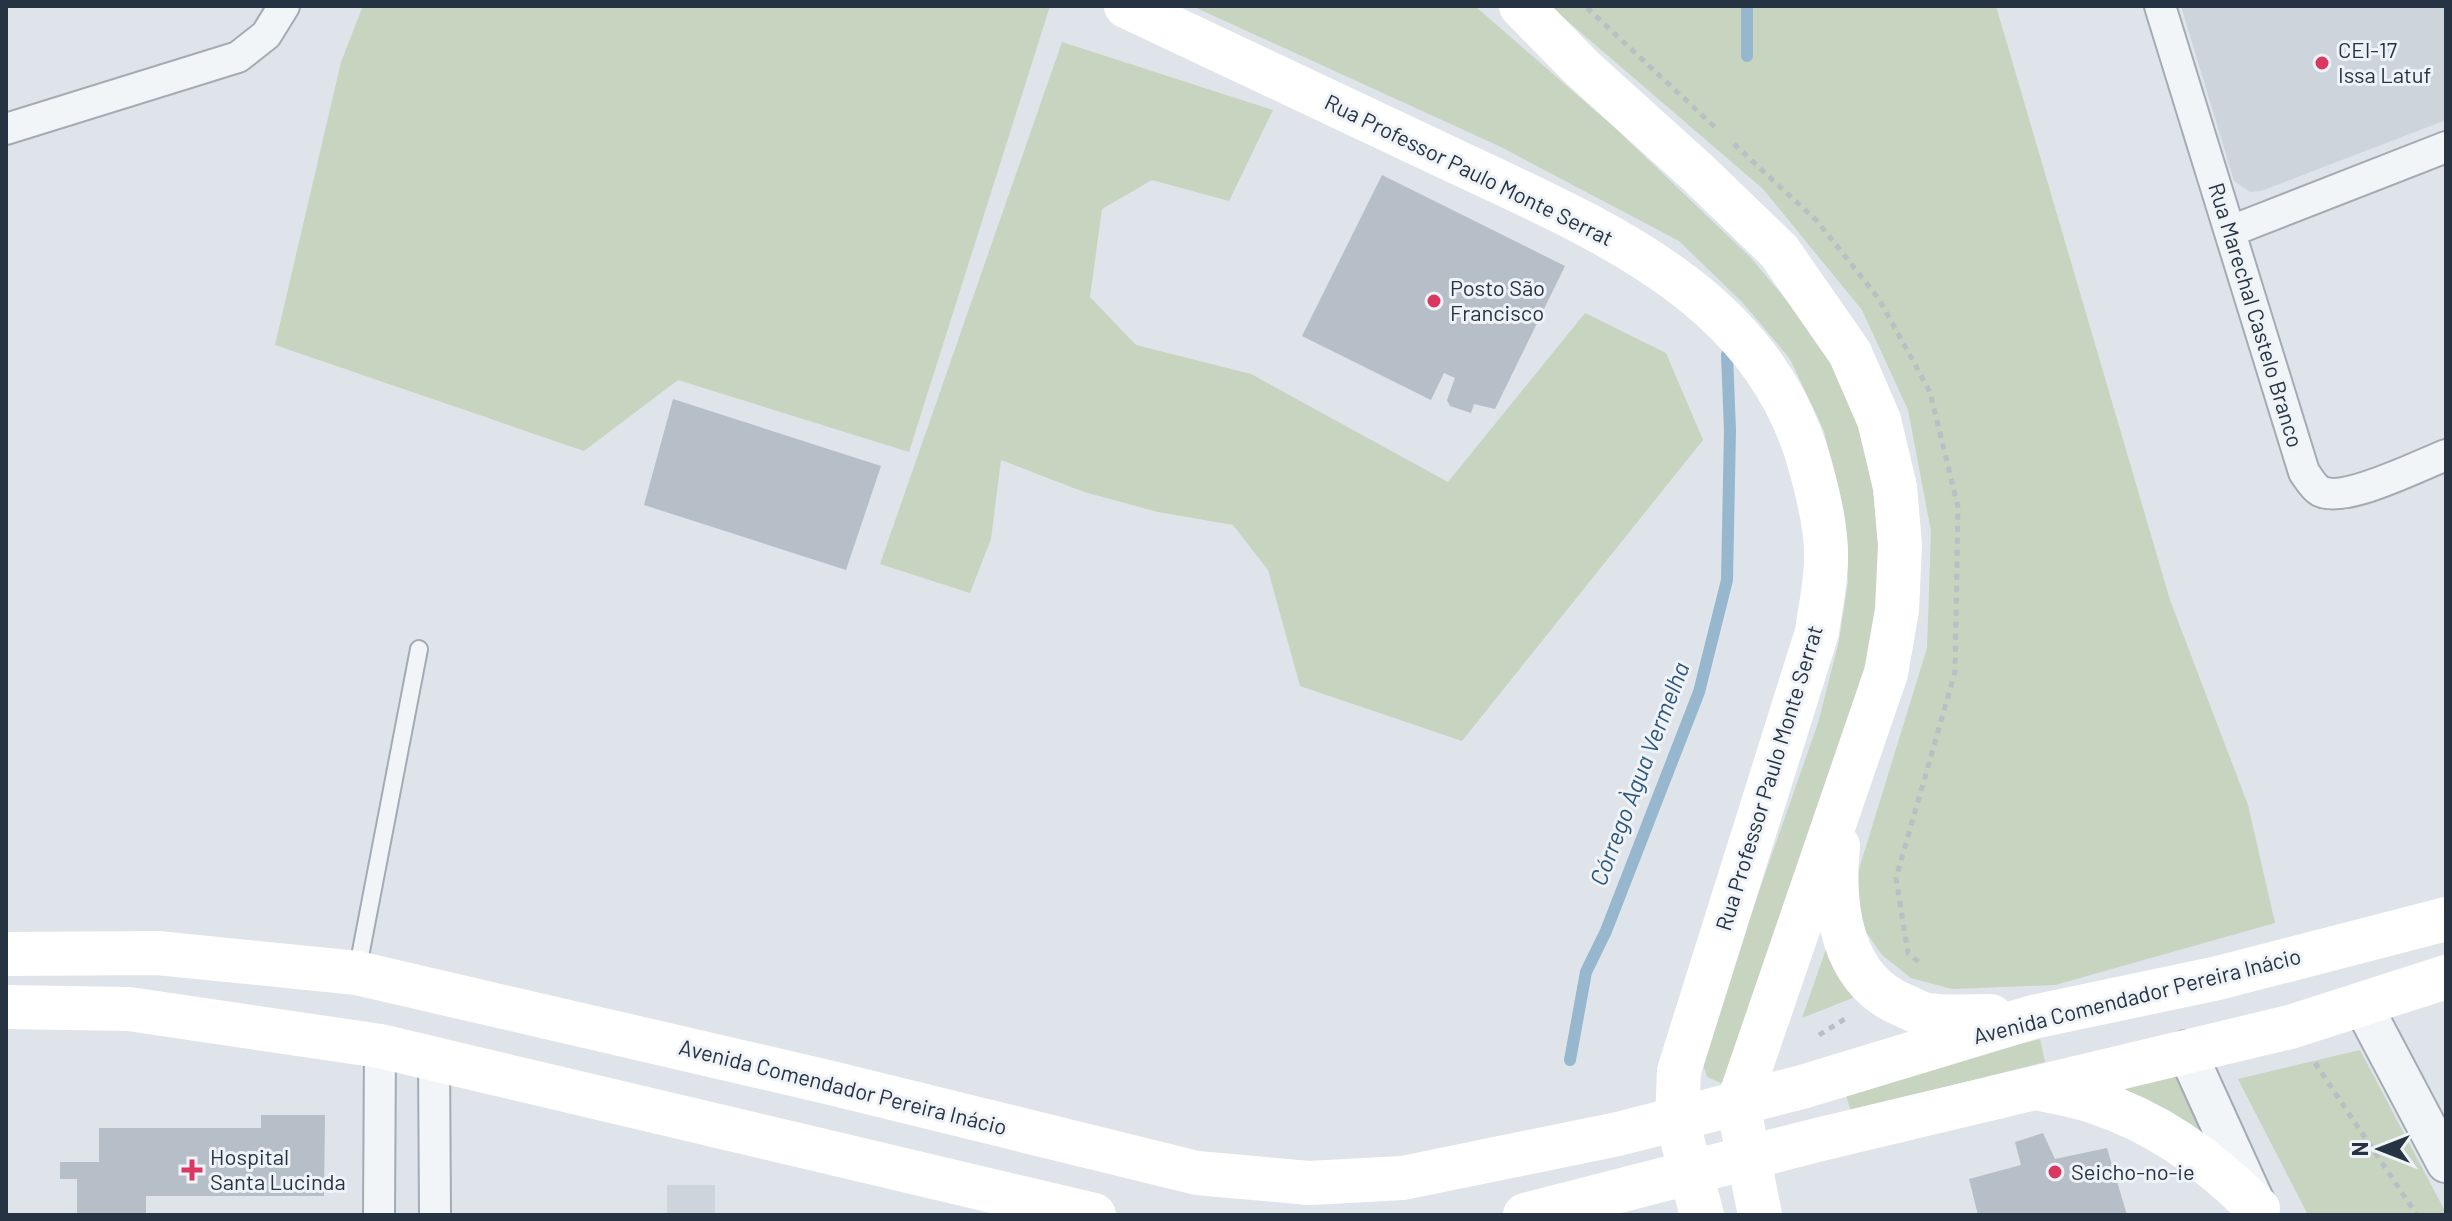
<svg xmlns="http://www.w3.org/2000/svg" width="2452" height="1221" font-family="Barlow,sans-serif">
  <rect width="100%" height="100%" fill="#dfe4ea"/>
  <path fill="#cdd4dc" d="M 2181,6 L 2446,6 L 2446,120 L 2261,191 L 2250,192 L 2234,181 Z
    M 667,1185 L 715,1185 L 715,1215 L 667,1215 Z"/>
  <path fill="#c7d4bf" d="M 363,6 L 1050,6 L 909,452 L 678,380 L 584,451 L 275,345 L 341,62 Z
    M 1192,6 L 1475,6 L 1614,127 L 1751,258 L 1815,334 L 1856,411 L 1873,490 L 1882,581 L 1868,670 L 1736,1077 L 1721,1083 L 1707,1077 L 1701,1057 L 1818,723 L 1839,641 L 1848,582 L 1841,504 L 1824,431 L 1790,359 L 1743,303 L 1679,241 L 1501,147 Z
    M 1550,6 L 1996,6 L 2170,600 L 2248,805 L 2275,923 L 2055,985 L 1952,989 L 1911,978 L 1882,955 L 1864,929 L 1852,892 L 1927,648 L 1931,531 L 1908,410 L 1862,310 L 1763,189 Z
    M 1062,42 L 1273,110 L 1229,201 L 1152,180 L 1102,209 L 1090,297 L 1136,345 L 1251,374 L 1448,482 L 1585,313 L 1666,353 L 1703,440 L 1462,741 L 1300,686 L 1268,570 L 1233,525 L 1158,512 L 1084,492 L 1001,460 L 991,539 L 970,593 L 880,564 Z
    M 1826,949 L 1855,997 L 1802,1018 Z
    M 2040,1039 L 2045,1062 L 1851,1111 L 1844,1090 Z
    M 2360,1050 L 2446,1213 L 2446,1215 L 2308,1215 L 2238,1079 Z
    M 2180,1063 L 2235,1154 L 2170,1111 L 2111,1083 Z"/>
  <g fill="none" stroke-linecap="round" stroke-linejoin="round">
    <path stroke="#96b7cd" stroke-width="12" d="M 1747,6 L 1747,56
      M 1570,1060 L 1586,972 L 1606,931 L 1699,692 L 1727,580 L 1730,430 L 1727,355"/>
  </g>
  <path fill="#b6bec7" d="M 1382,175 L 1565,266 L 1495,409 L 1474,404 L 1471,413 L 1450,406 L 1447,400 L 1455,378 L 1444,373 L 1431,400 L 1302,336 Z
    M 673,399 L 881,466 L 846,570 L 644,505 Z
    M 261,1115 L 325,1115 L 324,1196 L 146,1196 L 146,1215 L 77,1215 L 77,1179 L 60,1179 L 60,1162 L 99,1162 L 99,1128 L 261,1128 Z
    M 2043,1133 L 2055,1159 L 2107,1148 L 2127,1215 L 1978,1215 L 1969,1179 L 2021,1165 L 2015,1142 Z"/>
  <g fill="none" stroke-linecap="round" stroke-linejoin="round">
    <g stroke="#a4abb4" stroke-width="20">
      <path id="service" d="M 357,972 L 419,649"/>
    </g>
    <g stroke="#a4abb4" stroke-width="34">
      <path id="minor" d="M 2160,6 L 2304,472 C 2309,479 2313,487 2320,491 C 2344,504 2420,465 2446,455
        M 6,129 L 238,57 L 266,35 L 284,6
        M 2231,231 L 2446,147
        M 434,1057 L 435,1215
        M 379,1215 L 380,1046"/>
    </g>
    <g stroke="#a4abb4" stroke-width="42">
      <path id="tertiary" d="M 2362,1004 L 2446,1163
        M 2186,1050 L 2256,1204"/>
    </g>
    <path stroke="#b9bfc5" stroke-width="5" stroke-dasharray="6 6" stroke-linecap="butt" d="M 1587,8 L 1717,129
      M 1734,144 L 1817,221 L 1879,299 L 1930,392 L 1958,507 L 1955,672 L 1896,878 L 1908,953 L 1921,964
      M 1819,1035 L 1848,1017
      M 2315,1063 L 2417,1215"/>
    <use href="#service" stroke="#f2f5f8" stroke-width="16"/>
    <use href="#minor" stroke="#f2f5f8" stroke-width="30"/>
    <use href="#tertiary" stroke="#f2f5f8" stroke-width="38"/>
    <path stroke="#fff" stroke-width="44" d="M 1126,6 C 1232,56 1338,106 1444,156 C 1596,228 1769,294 1813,476 C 1820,502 1827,532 1826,560 C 1826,583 1820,608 1817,632 L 1679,1071 L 1677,1120 L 1702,1215
      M 1521,6 L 1583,69 L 1697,172 L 1779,251 L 1850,353 L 1879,420 L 1895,487 L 1900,545 L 1897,610 L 1886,673 L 1738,1104 L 1760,1215
      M 1838,846 C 1832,907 1841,981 1905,1006 C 1912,1009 1920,1014 1928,1015 C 1948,1018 1971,1016 1991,1016
      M 6,954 L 157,953 L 357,973 L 823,1081 L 1197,1173 L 1309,1183 L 1403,1178 L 1618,1134 L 1802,1087 L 2033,1017 L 2218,978 L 2446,919
      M 6,1007 L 129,1009 L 380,1046 L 1094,1215
      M 2041,1089 C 2059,1093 2078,1096 2095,1102 C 2157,1122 2213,1163 2258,1209
      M 1525,1215 L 1817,1140 L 2290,1027 L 2446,977"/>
  </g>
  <g fill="#db3861" stroke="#eff3f7" stroke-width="3">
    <circle cx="2322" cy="63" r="8"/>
    <circle cx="1434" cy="301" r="8"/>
    <path d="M188 1158h8v8h8v8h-8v8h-8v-8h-8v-8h8z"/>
    <circle cx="2055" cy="1172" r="8"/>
  </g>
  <g text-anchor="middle" stroke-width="6" stroke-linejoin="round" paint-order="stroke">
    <g font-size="22" fill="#263342" stroke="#eff3f7" text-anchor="start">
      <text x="2338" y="58">CEI-17<tspan x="2338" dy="25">Issa Latuf</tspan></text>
      <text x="1450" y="296">Posto São<tspan x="1450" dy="25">Francisco</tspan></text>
      <text x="210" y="1165">Hospital<tspan x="210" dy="25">Santa Lucinda</tspan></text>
      <text x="2071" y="1180">Seicho-no-ie</text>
    </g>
    <g font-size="22" fill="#263342" stroke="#eff3f7">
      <text transform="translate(1469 170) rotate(26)" y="8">Rua Professor Paulo Monte Serrat</text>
      <text transform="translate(2256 315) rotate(73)" y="8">Rua Marechal Castelo Branco</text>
      <text transform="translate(1769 778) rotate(-73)" y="8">Rua Professor Paulo Monte Serrat</text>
      <text transform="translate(2137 996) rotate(-14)" y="8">Avenida Comendador Pereira Inácio</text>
      <text transform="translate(843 1087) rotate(14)" y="8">Avenida Comendador Pereira Inácio</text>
    </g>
    <g font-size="24" font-style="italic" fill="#2c577a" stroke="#eff3f7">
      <text transform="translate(1640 774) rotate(-69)" y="8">Córrego Àgua Vermelha</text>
    </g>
  </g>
  <rect width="2452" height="1221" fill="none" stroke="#263342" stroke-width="16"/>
  <g transform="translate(2380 1149) rotate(270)" stroke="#eff3f7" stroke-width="6" paint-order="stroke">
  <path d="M0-6L14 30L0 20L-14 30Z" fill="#263342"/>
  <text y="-12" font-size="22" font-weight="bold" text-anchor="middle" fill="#263342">N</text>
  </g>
</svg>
